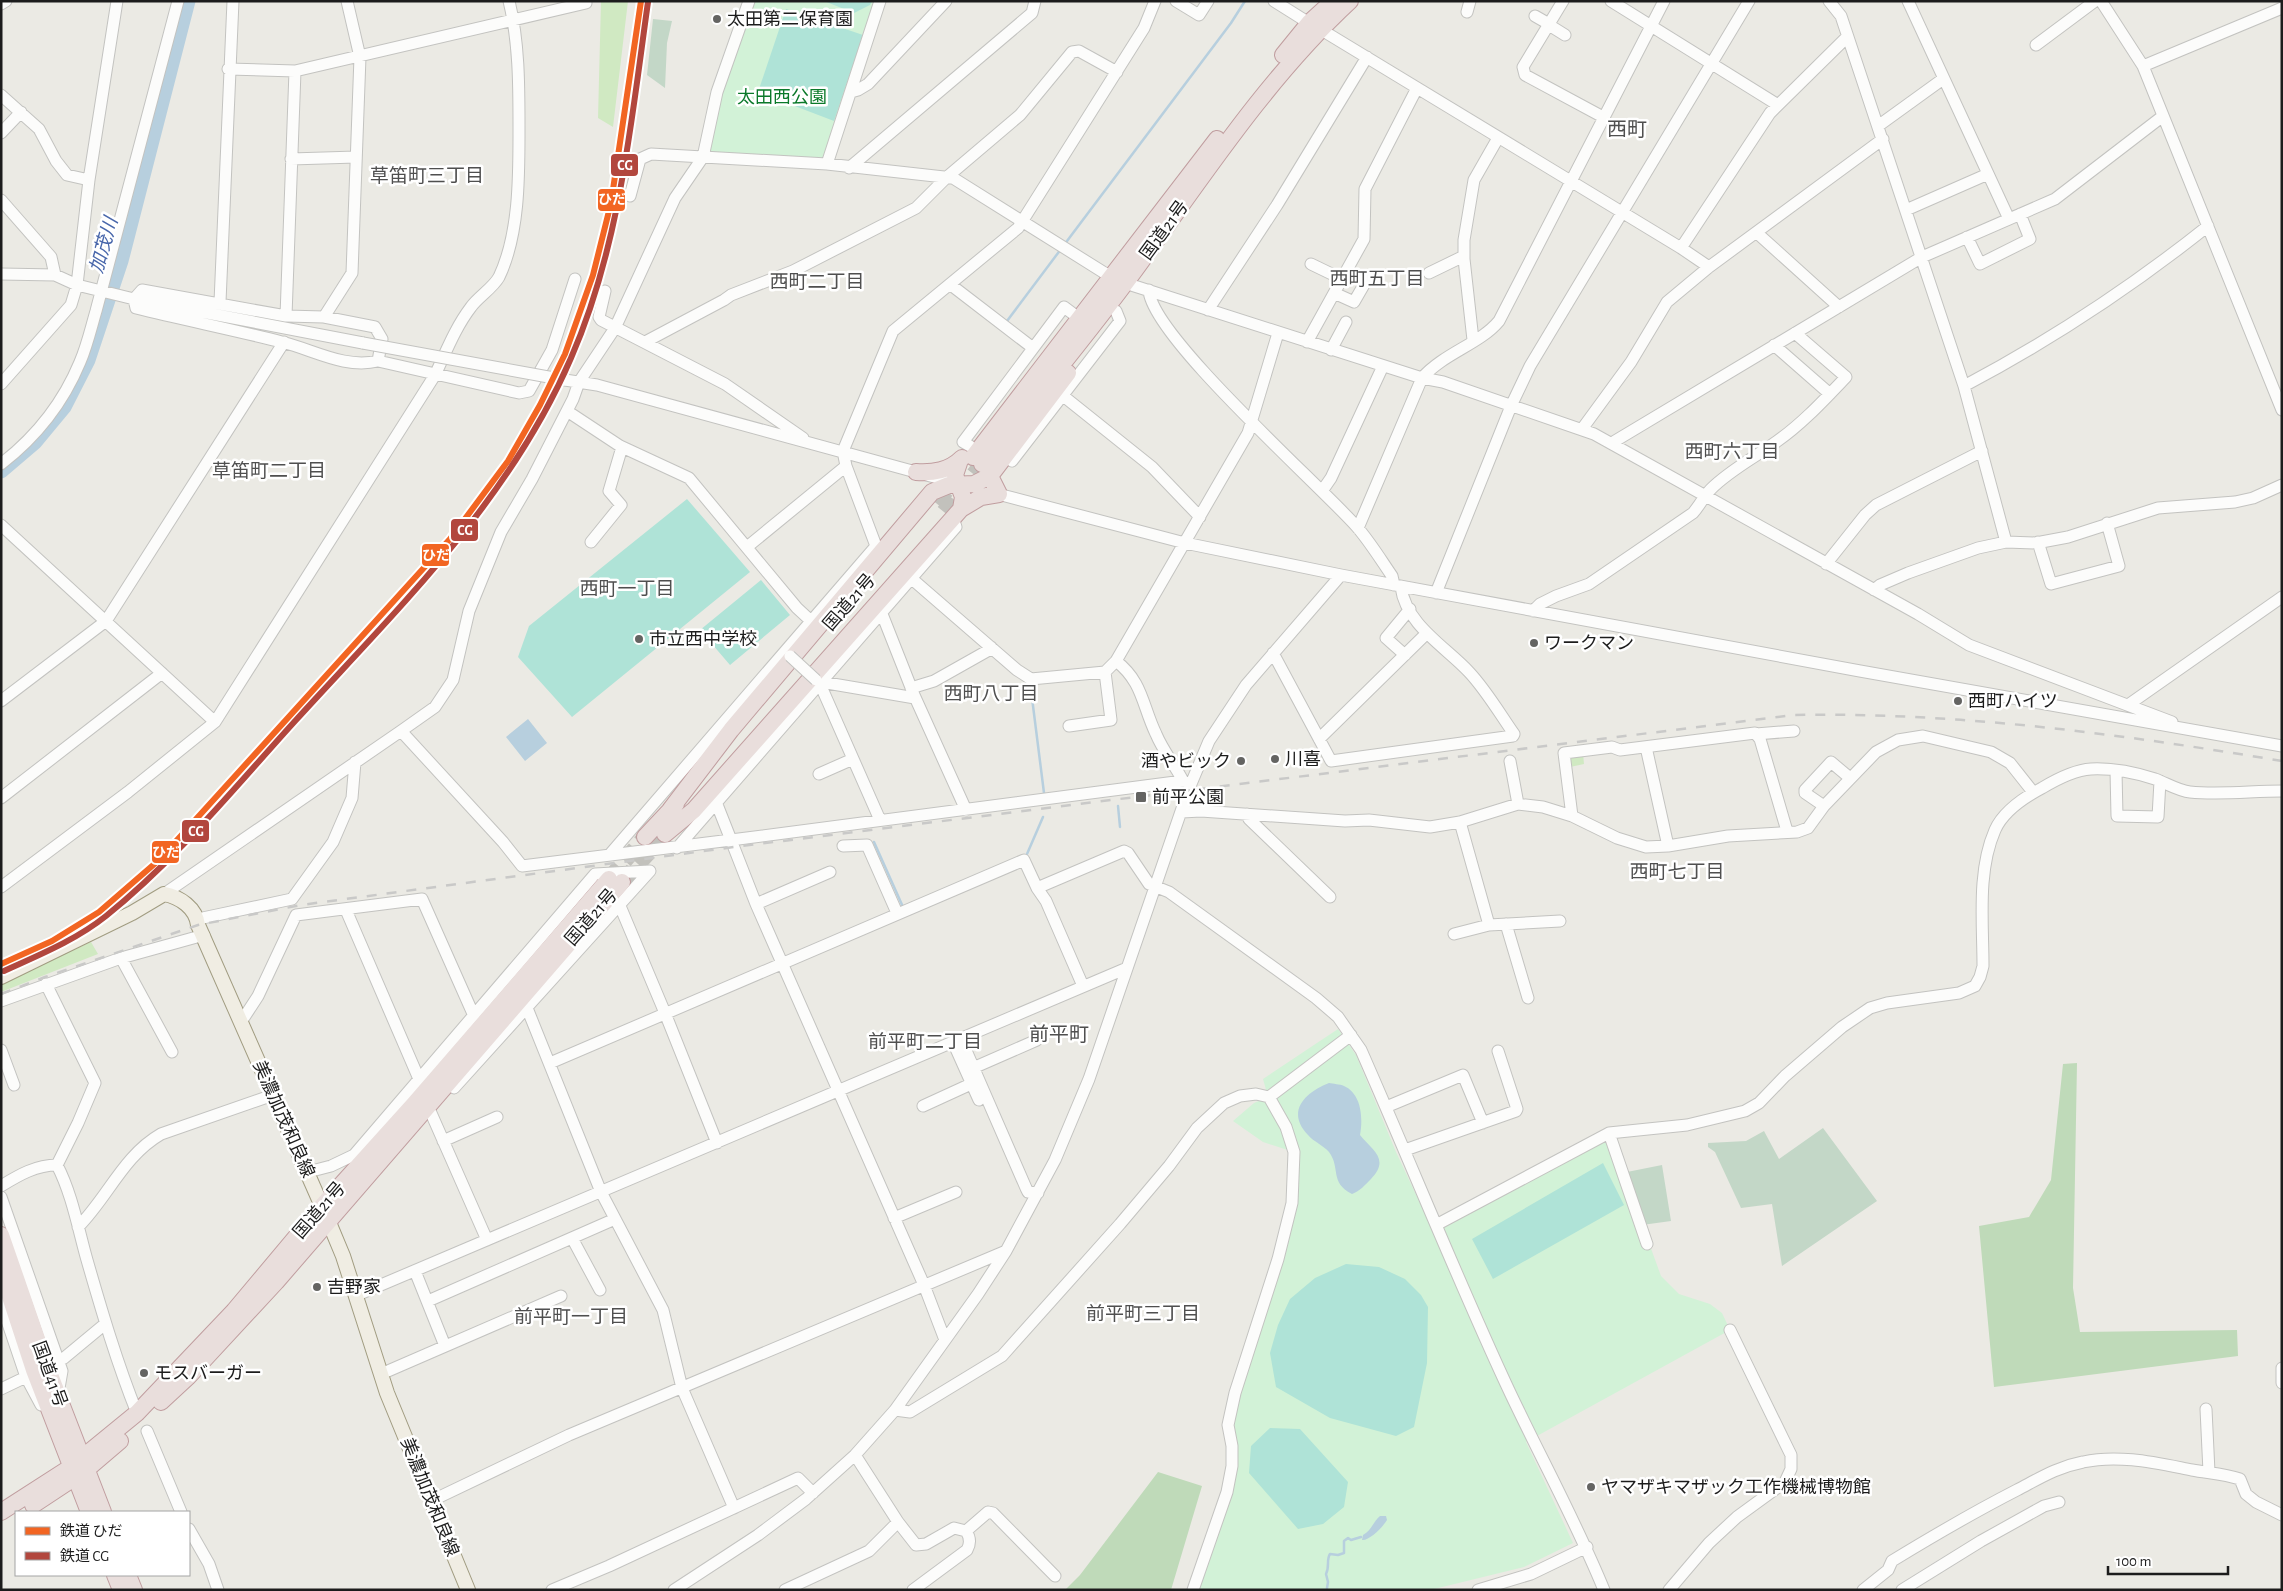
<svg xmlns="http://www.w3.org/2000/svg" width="2283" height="1591" font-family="'Alegreya Sans','Noto Sans JP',sans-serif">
  <rect width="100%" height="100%" fill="#ebeae4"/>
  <path fill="#d0e9c2" d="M 601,1 L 628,1 L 613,127 L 598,118 Z
    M 1583,753 L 1584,764 L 1570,767 L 1569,758 Z
    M 91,942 L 98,954 L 1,992 L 1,983 Z"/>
  <path fill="#bfdab9" d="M 2077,1063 L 2073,1288 L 2080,1332 L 2237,1330 L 2238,1356 L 1994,1387 L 1979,1226 L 2029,1217 L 2051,1180 L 2063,1064 Z
    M 1158,1472 L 1202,1486 L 1171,1590 L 1065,1590 L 1080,1575 Z"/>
  <path fill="#c3d7c7" d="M 653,19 L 672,21 L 667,43 L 665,88 L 647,75 Z
    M 1823,1128 L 1877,1201 L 1782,1266 L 1772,1204 L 1741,1208 L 1715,1152 L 1708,1147 L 1708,1143 L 1746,1141 L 1764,1131 L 1779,1159 Z
    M 1662,1165 L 1671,1221 L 1642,1225 L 1627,1172 Z"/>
  <path fill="#d2f2d7" d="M 749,1 L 880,1 L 827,164 L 703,157 Z
    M 1338,1029 L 1356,1055 L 1396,1152 L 1433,1231 L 1609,1133 L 1661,1276 L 1679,1294 L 1710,1304 L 1722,1313 L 1730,1330 L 1526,1442 L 1573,1543 L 1524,1567 L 1430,1590 L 1193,1590 L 1227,1492 L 1228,1425 L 1278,1259 L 1294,1152 L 1263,1142 L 1233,1121 L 1254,1103 L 1268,1097 L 1263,1079 Z"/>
  <path fill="#afe3d7" d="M 824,1 L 872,1 L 870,5 L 854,13 Z
    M 786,9 L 863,35 L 834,121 L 758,92 Z
    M 687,499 L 750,572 L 572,717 L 518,657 L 529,626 Z
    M 761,580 L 790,615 L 730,665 L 700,630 Z
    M 1603,1163 L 1624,1205 L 1493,1279 L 1472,1239 Z
    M 1346,1264 L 1379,1267 L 1405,1279 L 1421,1295 L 1428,1307 L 1427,1363 L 1414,1427 L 1396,1436 L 1330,1418 L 1276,1387 L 1270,1353 L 1278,1325 L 1290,1299 L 1315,1278 Z
    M 1270,1428 L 1300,1429 L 1348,1482 L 1344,1507 L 1323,1524 L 1298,1529 L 1249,1473 L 1251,1446 Z"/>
  <path fill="#b7cfde" d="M 528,719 L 547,743 L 525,761 L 506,737 Z
    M 1329,1083 C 1333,1084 1340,1084 1344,1086 C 1362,1094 1363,1119 1360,1135 C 1373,1151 1390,1159 1371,1179 C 1365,1185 1360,1191 1352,1194 C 1329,1182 1341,1168 1329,1152 C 1323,1145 1314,1142 1308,1135 C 1285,1111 1306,1092 1329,1083 Z
    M 1380,1516 L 1386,1516 L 1387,1520 C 1383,1527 1369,1541 1362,1540 L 1363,1535 C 1371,1531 1373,1522 1380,1516 Z"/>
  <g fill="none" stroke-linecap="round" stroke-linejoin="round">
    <path stroke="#b7cfde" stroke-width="2.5" d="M 1064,245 L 1231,23 L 1245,1
      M 1007,321 L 1061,249
      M 1030,682 L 1044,793
      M 1118,806 L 1120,827
      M 874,842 L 903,907
      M 1027,854 L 1043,817
      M 1327,1588 L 1328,1582 L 1326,1574 C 1330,1566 1326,1560 1330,1554 L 1338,1555 L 1344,1553 L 1344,1541 L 1348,1538 L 1351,1540 L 1361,1537"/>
    <path stroke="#b7cfde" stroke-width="15" d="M 1,471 L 35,442 L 64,407 L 88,360 L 121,261 L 188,1"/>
    <path stroke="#c2c1bc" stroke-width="16" stroke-dasharray="16 8" stroke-linecap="butt" d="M 936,503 L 955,480
      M 944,512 L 982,464
      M 609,879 L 645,837
      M 622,882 L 660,840"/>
    <g stroke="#c3c3c0" stroke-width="13">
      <path id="minor" d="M 1176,1 L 1199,15 L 1208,1
        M 1274,1 L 1309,23
        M 1563,1 L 1523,67 L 1525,75 L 1603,117
        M 1611,1 L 1778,105
        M 1829,1 L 1841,16 L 1964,386 L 2006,542
        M 1908,1 L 2009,219
        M 2101,1 L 2143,66 L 2282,410
        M 1,4 L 6,1
        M 1467,12 L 1470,1
        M 1535,16 L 1549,24
        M 1549,25 L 1565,35
        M 1320,29 L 1681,248 L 1709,267
        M 2036,45 L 2095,1
        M 2143,66 L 2282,8
        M 228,69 L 295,71 L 586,3
        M 851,92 L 858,90 L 868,84 L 946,1
        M 1,95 L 39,129 L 56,161 L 67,175 L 89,180
        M 1878,126 L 1943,79
        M 1,133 L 21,112
        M 291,159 L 356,157
        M 827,164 L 880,1
        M 849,168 L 1032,13 L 1035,1
        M 630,196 L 640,159 L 651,154 L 827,164 L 953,178 L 1103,272 L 1125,283 L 1422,378 L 1443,382 L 1594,434 L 1918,614 L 1969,645 L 2172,722
        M 1,200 L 51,257 L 55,275
        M 1906,210 L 1988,174
        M 1757,233 L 1839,307
        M 1967,237 L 1980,264 L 2030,239 L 2020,214
        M 1681,248 L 1770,113 L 1847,37
        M 1311,264 L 1342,279
        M 1429,273 L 1464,256
        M 1,274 L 55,275 L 77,285 L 134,299 L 363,343
        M 951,285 L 1033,348
        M 1149,290 C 1150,335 1320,485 1357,527 C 1370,542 1381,560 1392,576 L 1394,585
        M 605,291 L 599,317 L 601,320 L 725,384 L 803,438
        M 1334,293 L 1354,302 L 1369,276
        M 220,302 L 233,1
        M 1208,310 L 1277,205 L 1367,57
        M 286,316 L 295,71
        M 324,317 L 352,273 L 360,57 L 347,1
        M 1473,340 L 1464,259 L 1464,240 L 1474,180 L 1498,138
        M 645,342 L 724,300 L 731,295 L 793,271 L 916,208 L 947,177 L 1020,115 L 1072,52 L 1079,51 L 1117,72
        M 1307,342 L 1364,239 L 1365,189 L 1417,88
        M 1774,345 L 1830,394
        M 1331,350 L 1346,322
        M 378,361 L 382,339 L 375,327 L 324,317 L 286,316 L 142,290 L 134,299 L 136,308 C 185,320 234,330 282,342 C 314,350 345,369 378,361 L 519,393 L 529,391 L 552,350 L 575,279
        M 565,380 L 597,385 L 956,483
        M 1,384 L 71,305 L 77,285 L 89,180 L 117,1
        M 1964,386 C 2053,339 2129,289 2208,226
        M 1062,395 L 1152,467 L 1200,517
        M 567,411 L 620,446 L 689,478 L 797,608 L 811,621
        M 1582,429 L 1631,362 L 1667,302 L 1709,267 L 1883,139
        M 1613,444 L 1615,441 L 1922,257 L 2055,199 L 2163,116
        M 970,446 L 963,442 L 1064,307 L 1072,313
        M 1004,456 L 1012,461 L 1120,321 L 1116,311
        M 1,464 C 36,437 63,403 80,362 C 87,346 91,328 96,311 L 178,1
        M 1322,491 L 1331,478 L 1383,366
        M 994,493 L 1185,543 L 1341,575 L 1860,671 L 2282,746
        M 1,525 L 215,722
        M 1358,528 L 1422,378 C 1444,353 1480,344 1499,321 L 1664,1
        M 591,542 L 621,505 L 609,491 L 622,447
        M 2038,542 L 2051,584 L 2119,566 L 2107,523
        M 747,547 L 846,466
        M 1826,564 L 1865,515 L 1876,505 L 1982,451
        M 912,579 L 1017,670 L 1031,679 L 1105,672 L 1116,661 L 1248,433 L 1278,333
        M 1874,590 L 1880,585 L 1908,573 L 1978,548 L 2006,542 L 2036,543 L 2068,537 L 2158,508 L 2235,502 L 2253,498 L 2282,485
        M 1436,593 L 1511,406 L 1530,366 L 1749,1
        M 1533,611 L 1540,604 L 1556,596 L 1589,584 L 1693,513 C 1700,505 1704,496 1711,489 C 1730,470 1754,458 1776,442 C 1802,424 1824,400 1846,377 L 1795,333
        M 882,614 L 914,695 L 966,810
        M 1273,653 L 1331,761 L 1513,736 L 1514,734 C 1500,714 1486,690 1469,672 C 1446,647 1406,625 1401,587
        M 1405,655 L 1386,638 L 1410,609
        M 1116,661 C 1143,682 1142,705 1156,734 C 1163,751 1175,765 1183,781
        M 816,680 L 820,684 L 880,820
        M 824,680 L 827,683 L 915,698
        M 911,688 L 934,681 L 989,650 L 991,647
        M 1,701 L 106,621 L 284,342
        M 2128,705 L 2282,597
        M 1069,726 L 1111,720 L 1105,672
        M 401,731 L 503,842 L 522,866 L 731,840 L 756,904 L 924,1285 L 945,1340
        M 1756,734 L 1794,731
        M 1319,739 L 1426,634
        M 1646,747 L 1668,846
        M 1510,761 L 1518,804
        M 2116,771 L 2117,816 L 2158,817 L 2160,781
        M 819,774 L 853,759
        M 1,798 L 162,673
        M 716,802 L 731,840 L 1183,781 L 1191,783
        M 1824,806 L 1805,793 L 1805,790 L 1831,762 L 1850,778
        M 1182,812 L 1201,811 L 1345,821 L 1369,820 L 1430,827 L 1460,822 L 1518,804 L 1543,807 L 1572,816 L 1617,838 L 1646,847 L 1668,846 L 1728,836 L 1797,832 L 1808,828 L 1824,806 L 1876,752 L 1898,740 L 1923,736 L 1991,752 L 2010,763 L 2033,792
        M 1247,814 L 1249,819 L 1330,897
        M 1572,816 L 1564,753 L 1612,747 L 1620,750 L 1755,733 L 1760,739 L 1787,831
        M 1460,822 L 1489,925
        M 843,846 L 867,845 L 897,913
        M 677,848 L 956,527 L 953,517
        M 611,853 L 876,546 L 846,466 L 843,451 L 893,331 L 1018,228 L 1144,28 L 1155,1
        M 1,887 L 128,792 L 215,722 L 435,375 C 446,352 455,328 471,307 C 478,297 493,288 499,277 C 520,233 519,173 519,126 C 519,85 519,42 509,1
        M 1037,888 L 1124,851 L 1128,853 L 1149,884 L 1169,892 L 1316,998 L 1338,1017 L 1361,1050 C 1410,1161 1455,1274 1506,1384 C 1538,1453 1575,1519 1604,1590
        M 164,894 L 401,731 L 435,707 L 453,680 L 469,611 L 501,532 L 532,479 L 573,399 L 579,382 L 615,328 L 675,198 L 703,157 L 717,92 L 749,1
        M 756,904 L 830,872
        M 620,906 L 665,1013 L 717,1143
        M 346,910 L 419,1079
        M 198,919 L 292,899 L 333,842 L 352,798 L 355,762
        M 1506,924 L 1528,998
        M 1454,934 L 1489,925 L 1560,921
        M 121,958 L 172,1052
        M 46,984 L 95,1083 L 78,1123 L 57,1165
        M 1,1001 L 121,958 L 204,935
        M 527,1008 L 601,1192 L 663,1310 L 682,1388 L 734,1508
        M 241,1022 L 258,996 L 296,915 L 422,899 L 474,1016
        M 961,1039 L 1026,1188 L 1028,1192 L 1038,1193
        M 953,1042 L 979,1100
        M 1,1050 L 14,1085
        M 550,1063 L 1024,860 L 1037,888 L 1046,901 L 1083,986
        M 973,1068 L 1037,1040
        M 454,1088 L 650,871
        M 923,1106 L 971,1084
        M 1386,1107 L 1463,1075 L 1483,1123
        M 426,1109 L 431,1113 L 487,1240
        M 1609,1133 L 1647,1244
        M 443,1141 L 497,1117
        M 1405,1150 L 1516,1111 L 1517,1109 L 1498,1051
        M 57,1165 C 72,1194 78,1228 87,1260 C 102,1312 117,1363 137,1413
        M 308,1172 L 331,1166 L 354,1155 L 595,874 L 650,871
        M 1,1186 C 19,1175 36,1165 57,1165
        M 1,1197 L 62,1371 L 58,1394
        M 894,1218 L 956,1192
        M 1436,1225 L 1609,1133 L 1687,1125 L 1745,1111 L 1759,1103 L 1785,1076 L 1842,1027 L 1870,1008 L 1887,1003 L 1959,993 L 1975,986 L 1980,977 L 1983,966 C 1983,922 1977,871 1995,830 C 2003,812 2025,797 2042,788 C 2057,779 2074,770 2091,769 C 2111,768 2136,773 2155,779 C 2166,783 2179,791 2190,792 C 2220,795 2252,791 2282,791
        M 78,1227 C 108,1197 123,1156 161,1134 L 273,1095
        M 572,1238 L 600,1290
        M 415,1271 L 445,1346
        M 355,1296 L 1127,968
        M 428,1301 L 615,1219
        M 1,1303 L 26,1377 L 1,1389
        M 58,1361 L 64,1358 L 105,1324
        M 2282,1368 L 2282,1383
        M 31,1374 L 26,1377 L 41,1405
        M 381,1374 L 561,1296
        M 2206,1409 L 2209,1472
        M 895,1410 L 910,1412 L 1002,1356 L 1120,1224 L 1169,1166 L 1197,1128 L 1224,1103 L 1240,1096 L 1256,1094 L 1269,1097 L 1351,1035
        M 147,1431 L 181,1512
        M 855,1455 L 898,1522 L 916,1545 L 926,1544 L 954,1528 L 966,1531 C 970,1537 971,1543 967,1550 L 913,1590
        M 433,1500 L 569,1435 L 1006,1251
        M 189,1529 L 209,1564 L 218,1590
        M 966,1531 L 988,1512 L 993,1513 L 1055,1576
        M 552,1590 L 609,1566 L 798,1478 L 813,1493
        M 674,1590 L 758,1535 L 806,1499 L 855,1455 L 895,1410 L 978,1294 L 1006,1251 L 1055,1160 L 1089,1079 L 1188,791 L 1209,741 L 1246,685 L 1341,575
        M 785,1590 L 869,1551 L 898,1522
        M 1193,1590 L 1227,1492 L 1232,1466 L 1232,1446 L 1228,1425 L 1235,1393 L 1278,1259 L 1292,1203 L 1294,1152 L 1286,1127 L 1269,1097
        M 1478,1590 L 1531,1574 L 1587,1547
        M 1669,1590 L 1709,1543 L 1737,1517 L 1785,1482 L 1791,1469 L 1791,1455 L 1730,1330
        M 1863,1590 L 1888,1570 L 1892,1561 C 1933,1536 1974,1512 2017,1490 C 2040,1478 2057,1467 2083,1462 C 2119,1454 2156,1463 2192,1470 C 2208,1473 2224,1474 2240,1479 L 2246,1494 L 2256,1502 L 2282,1515
        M 1902,1590 L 1981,1541 L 2044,1506 L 2059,1502"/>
    </g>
    <g stroke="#a19c81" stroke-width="16">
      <path id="major" d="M 1,977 L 132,913 L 164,894 C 180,897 196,908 198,925 L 328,1220 L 343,1256 L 387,1393 L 468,1590"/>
    </g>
    <g stroke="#c09d9f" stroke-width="18">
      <path id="highway" d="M 1283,55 L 1309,23 L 1333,1
        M 973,457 L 1217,139
        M 982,464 C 1033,400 1086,337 1135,270 C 1202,178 1266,79 1350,1
        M 916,472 C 933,473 949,471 962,458
        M 961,509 L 981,497 L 999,494 L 990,476 L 1068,373
        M 670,810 L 731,730 L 932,492 L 949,485 L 974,484 L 990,476
        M 665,834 L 694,810 L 961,509 L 963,497 L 955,475 L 960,460
        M 645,837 L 676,804
        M 1,1235 L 45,1362 L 103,1512
        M 1,1269 L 34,1370 L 89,1512
        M 161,1402 L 188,1377 L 276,1282 L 622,882
        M 33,1505 L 86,1470 L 120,1441
        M 1,1512 L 71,1467 L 137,1413 L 234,1311 L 322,1206 L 414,1104 L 609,879
        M 115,1575 L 121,1590
        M 128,1575 L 134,1590"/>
    </g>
    <use href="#minor" stroke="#fcfcfb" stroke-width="11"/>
    <use href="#major" stroke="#f0ede3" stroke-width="14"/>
    <use href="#highway" stroke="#e9dedc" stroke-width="16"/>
    <path stroke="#c9c9c8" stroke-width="2.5" stroke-dasharray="10 10" stroke-linecap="butt" d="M 1,994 L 45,977 L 198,925 L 301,905 L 734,847 L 1794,715 C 1958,712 2120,734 2282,761"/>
    <g stroke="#c3c3c0" stroke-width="13" stroke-linecap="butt">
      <path id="minor-bridge" d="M 363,343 L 565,380
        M 790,656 L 816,680"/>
    </g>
    <use href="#minor-bridge" stroke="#fcfcfb" stroke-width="11"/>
    <g stroke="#fff" stroke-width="10">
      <path id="rail-1" d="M 1,964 L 52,941 L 99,912 L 159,860 L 450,539 L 508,461 L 540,405 L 565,354 L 593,275 L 611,203 L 641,1"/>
    </g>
    <g stroke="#fff" stroke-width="10">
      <path id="rail-2" d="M 4,971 C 39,955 76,940 106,916 C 177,859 235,787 296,720 C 399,607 510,500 571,358 C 620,246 631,122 648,2"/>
    </g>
    <use href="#rail-1" stroke="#f26522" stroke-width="6"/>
    <use href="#rail-2" stroke="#b2473e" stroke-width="6"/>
  </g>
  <g fill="#646462" stroke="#fff" stroke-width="2">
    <circle cx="717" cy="19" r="5"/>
    <circle cx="639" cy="639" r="5"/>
    <circle cx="1534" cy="643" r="5"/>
    <circle cx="1958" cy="701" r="5"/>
    <circle cx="1275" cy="759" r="5"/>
    <circle cx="1241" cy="761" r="5"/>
    <rect x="1135" y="791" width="12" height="12" rx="2.5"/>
    <circle cx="317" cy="1287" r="5"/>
    <circle cx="144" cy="1373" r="5"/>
    <circle cx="1591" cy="1487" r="5"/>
  </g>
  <g text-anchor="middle" stroke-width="5" stroke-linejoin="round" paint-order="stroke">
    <g font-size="18" fill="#1c1c1c" stroke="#fff" text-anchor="start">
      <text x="727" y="25">太田第二保育園</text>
      <text x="649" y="645">市立西中学校</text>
      <text x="1544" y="649">ワークマン</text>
      <text x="1968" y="707">西町ハイツ</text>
      <text x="1285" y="765">川喜</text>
      <text x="1231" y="767" text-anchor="end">酒やビック</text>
      <text x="1152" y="803">前平公園</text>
      <text x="327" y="1293">吉野家</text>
      <text x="154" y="1379">モスバーガー</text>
      <text x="1601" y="1493">ヤマザキマザック工作機械博物館</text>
    </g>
    <g font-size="18" fill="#0b792a" stroke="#fff">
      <text x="782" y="103">太田西公園</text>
    </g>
    <g font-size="18" fill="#1c1c1c" stroke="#fff">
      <text transform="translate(1164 230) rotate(-54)" y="6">国道21号</text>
      <text transform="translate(849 602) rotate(-49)" y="6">国道21号</text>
      <text transform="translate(591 917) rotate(-49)" y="6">国道21号</text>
      <text transform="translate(284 1119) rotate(66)" y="6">美濃加茂和良線</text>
      <text transform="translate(319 1210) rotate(-49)" y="6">国道21号</text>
      <text transform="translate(50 1374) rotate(70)" y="6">国道41号</text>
      <text transform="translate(430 1497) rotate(68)" y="6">美濃加茂和良線</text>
    </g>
    <g font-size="19" fill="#4f4f4f" stroke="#fff">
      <text x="427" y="182">草笛町三丁目</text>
      <text x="1377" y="285">西町五丁目</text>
      <text x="817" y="288">西町二丁目</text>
      <text x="1732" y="458">西町六丁目</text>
      <text x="269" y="477">草笛町二丁目</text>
      <text x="627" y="595">西町一丁目</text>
      <text x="991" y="700">西町八丁目</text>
      <text x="1677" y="878">西町七丁目</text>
      <text x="925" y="1048">前平町二丁目</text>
      <text x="1143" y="1320">前平町三丁目</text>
      <text x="571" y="1323">前平町一丁目</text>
    </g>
    <g font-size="19" font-style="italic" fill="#4967ab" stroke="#fff">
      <text transform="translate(103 245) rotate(-74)" y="7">加茂川</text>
    </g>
    <g font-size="20" fill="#4f4f4f" stroke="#fff">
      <text x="1627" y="136">西町</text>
      <text x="1059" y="1041">前平町</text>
    </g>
  </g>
  <g stroke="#fff" stroke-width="2">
    <rect x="610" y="153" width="29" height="24" rx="5" fill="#b2473e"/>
    <rect x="597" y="188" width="29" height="24" rx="5" fill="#f26522"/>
    <rect x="450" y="518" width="29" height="24" rx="5" fill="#b2473e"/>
    <rect x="421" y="543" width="29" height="24" rx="5" fill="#f26522"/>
    <rect x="181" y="819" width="29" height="24" rx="5" fill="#b2473e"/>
    <rect x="151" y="840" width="29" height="24" rx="5" fill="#f26522"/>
  </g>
  <g font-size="14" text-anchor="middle" font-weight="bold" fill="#fff">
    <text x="625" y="170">CG</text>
    <text x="612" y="204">ひだ</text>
    <text x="465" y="535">CG</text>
    <text x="436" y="560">ひだ</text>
    <text x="196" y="836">CG</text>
    <text x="166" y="857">ひだ</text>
  </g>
  <rect width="2283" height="1591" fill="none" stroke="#1c1c1c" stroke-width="5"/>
  <rect x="15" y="1511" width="175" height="65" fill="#ffffff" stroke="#a4a4a4"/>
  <rect x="25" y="1527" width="25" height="8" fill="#f26522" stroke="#a4a4a4"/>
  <text x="60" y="1536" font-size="15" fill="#1c1c1c">鉄道 ひだ</text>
  <rect x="25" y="1552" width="25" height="8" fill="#b2473e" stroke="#a4a4a4"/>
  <text x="60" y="1561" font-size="15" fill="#1c1c1c">鉄道 CG</text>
  <path d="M2108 1566v8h120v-8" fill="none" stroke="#1c1c1c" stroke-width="2.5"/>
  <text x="2116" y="1566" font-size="15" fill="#1c1c1c" stroke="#ffffff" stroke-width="4" paint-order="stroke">100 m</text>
</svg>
